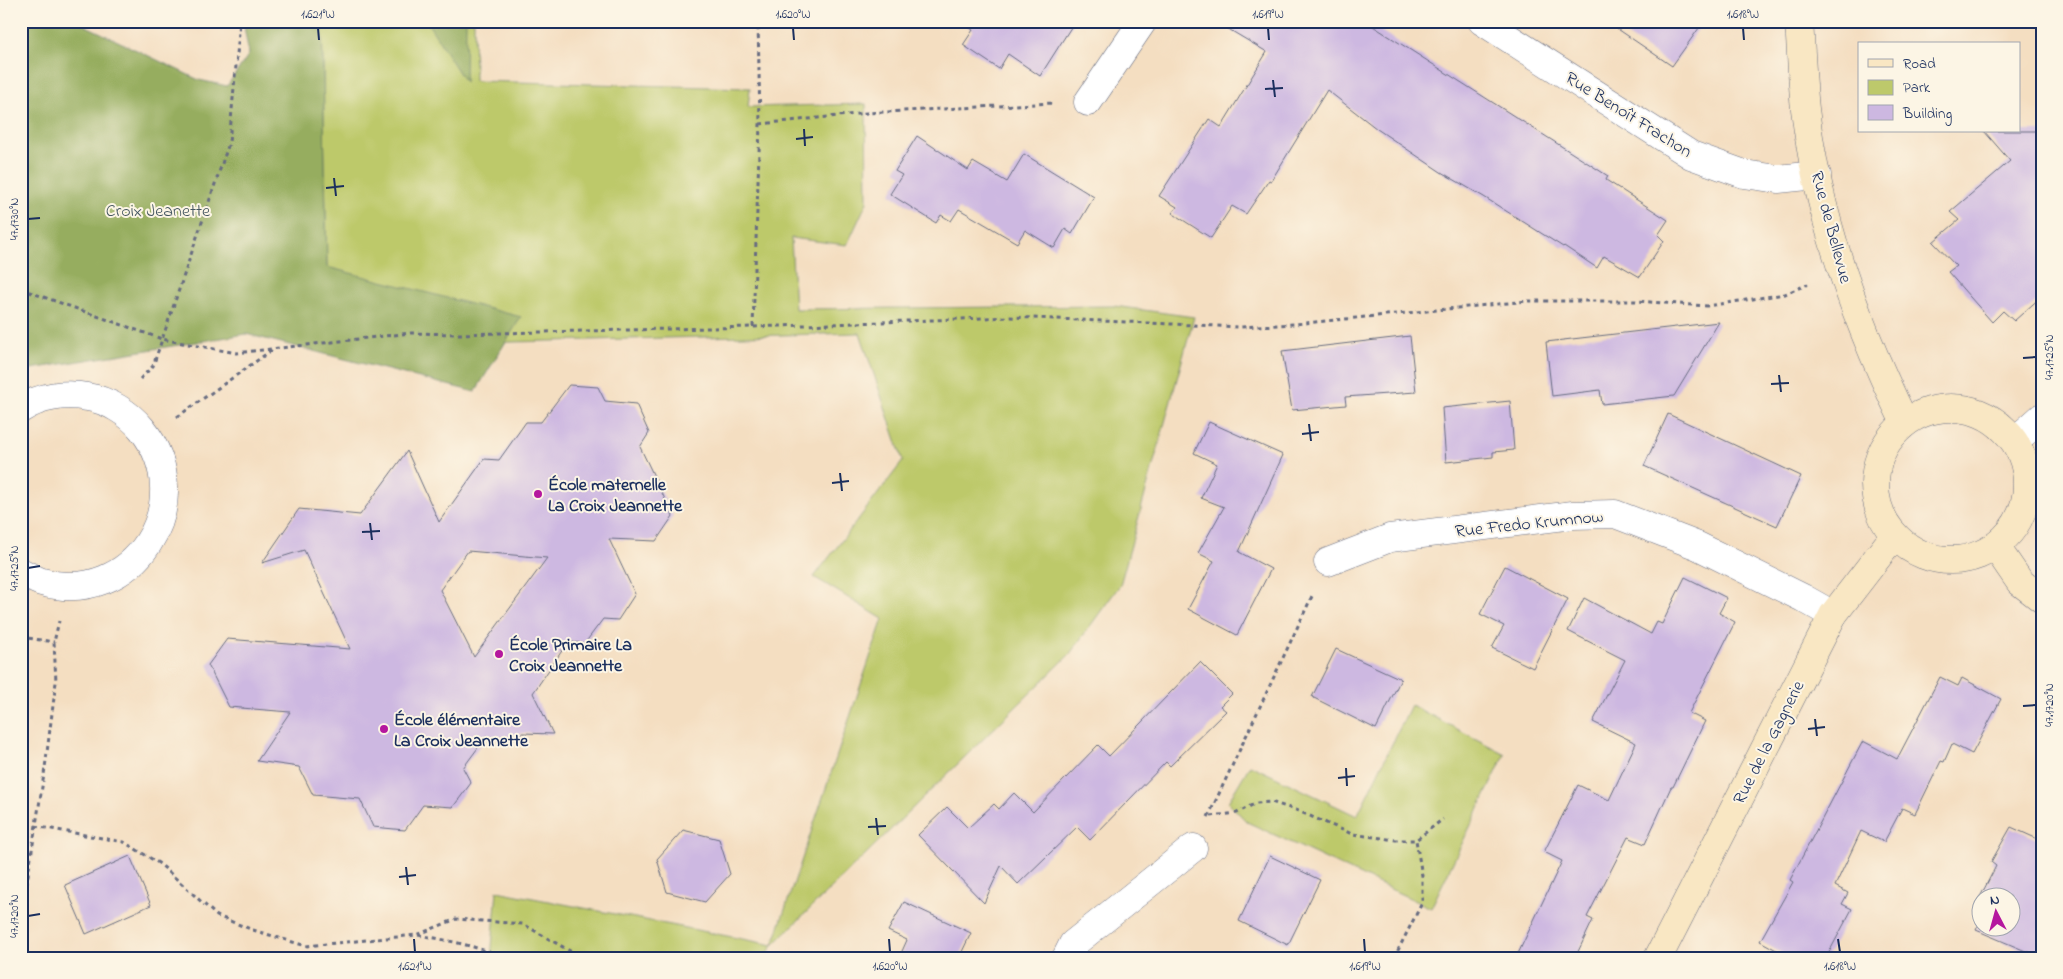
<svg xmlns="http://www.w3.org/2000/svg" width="2063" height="979" font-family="'Indie Flower',sans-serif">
  <rect width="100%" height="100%" fill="#fcf5e5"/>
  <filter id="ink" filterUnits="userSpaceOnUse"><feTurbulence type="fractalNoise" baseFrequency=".02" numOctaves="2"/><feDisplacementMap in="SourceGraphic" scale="10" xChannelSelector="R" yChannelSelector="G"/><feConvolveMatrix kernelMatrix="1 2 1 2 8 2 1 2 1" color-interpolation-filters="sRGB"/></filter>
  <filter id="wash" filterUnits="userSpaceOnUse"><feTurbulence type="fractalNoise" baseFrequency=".0096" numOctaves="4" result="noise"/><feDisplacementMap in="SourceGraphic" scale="20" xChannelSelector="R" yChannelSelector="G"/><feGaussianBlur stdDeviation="1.12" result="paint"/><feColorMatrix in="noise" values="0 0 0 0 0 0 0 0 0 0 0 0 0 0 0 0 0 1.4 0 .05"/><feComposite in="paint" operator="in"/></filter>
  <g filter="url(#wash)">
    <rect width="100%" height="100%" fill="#f4dec1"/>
    <path fill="#bdc96b" stroke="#6c7c64" d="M 322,21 L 474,21 L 475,81 L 750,88 L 748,107 L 866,104 L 867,202 L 847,245 L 791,238 L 795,309 L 1114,306 L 1194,317 L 1120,585 L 1069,655 L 773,945 L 765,958 L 491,958 L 497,891 L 773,945 L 883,619 L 814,577 L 903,461 L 860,333 L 357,346 L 327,267 Z
      M 1411,705 L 1505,754 L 1431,908 L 1247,822 L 1228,802 L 1250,765 L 1357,816 Z"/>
    <path fill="#96ad5f" stroke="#586e5e" d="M 21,21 L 76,21 L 199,80 L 227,86 L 249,54 L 243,21 L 322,21 L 327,267 L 521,317 L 475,392 L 246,334 L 25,370 L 21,367 Z
      M 425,21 L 466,21 L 465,82 L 427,22 Z"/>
    <g id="blocks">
      <path fill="#cdb8e1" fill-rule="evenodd" d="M 960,21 L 1075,21 L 1040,76 L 1008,54 L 999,69 L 963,45 L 973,30 Z
        M 1215,21 L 1365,21 L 1608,176 L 1606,180 L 1668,220 L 1658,235 L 1664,241 L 1640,277 L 1604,256 L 1597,268 L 1564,246 L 1563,247 L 1484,197 L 1441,172 L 1377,129 L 1327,90 L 1271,181 L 1269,180 L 1246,214 L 1232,206 L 1211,238 L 1172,213 L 1177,207 L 1159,196 L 1209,119 L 1221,127 L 1267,52 Z
        M 1606,21 L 1704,21 L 1672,66 Z
        M 1984,131 L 2042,131 L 2042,296 L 2014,321 L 2003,311 L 1992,322 L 1948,272 L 1956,266 L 1933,242 L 1959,220 L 1950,212 L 2010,161 Z
        M 917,136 L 968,170 L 973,162 L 1007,182 L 1024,154 L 1094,197 L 1072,234 L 1065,229 L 1054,248 L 1025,230 L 1017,243 L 959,209 L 951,221 L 941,215 L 936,223 L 890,194 L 902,175 L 895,171 Z
        M 1719,322 L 1674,396 L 1602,404 L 1600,390 L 1552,396 L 1546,342 Z
        M 1410,336 L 1416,392 L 1345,397 L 1346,405 L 1292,410 L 1282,351 Z
        M 569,385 L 598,387 L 605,401 L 636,404 L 649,433 L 640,447 L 673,516 L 656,541 L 609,539 L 635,594 L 618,620 L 603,619 L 585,643 L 568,642 L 533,693 L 553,734 L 522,733 L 517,739 L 486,737 L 463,768 L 471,783 L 453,807 L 423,805 L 405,830 L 373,827 L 360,799 L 313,795 L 299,767 L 257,761 L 290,712 L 229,707 L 208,665 L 227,639 L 350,649 L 304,550 L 262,563 L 299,509 L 360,515 L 407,451 L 439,522 L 484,459 L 499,460 L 526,422 L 541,422 ZM 468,551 L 547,558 L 474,657 L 440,590 Z
        M 1510,401 L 1514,450 L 1493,452 L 1493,457 L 1446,462 L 1442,408 Z
        M 1668,414 L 1801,476 L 1777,526 L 1644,466 Z
        M 1209,422 L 1283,455 L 1239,552 L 1271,569 L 1237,635 L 1188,609 L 1214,561 L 1198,553 L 1224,507 L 1201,498 L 1217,464 L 1194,453 Z
        M 1505,566 L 1568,599 L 1533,668 L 1492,648 L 1504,626 L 1480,614 Z
        M 1685,577 L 1727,598 L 1719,613 L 1735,622 L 1689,713 L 1705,721 L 1673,787 L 1671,787 L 1645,844 L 1628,837 L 1587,917 L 1593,920 L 1575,958 L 1516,958 L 1562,861 L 1544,852 L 1578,785 L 1609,800 L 1636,743 L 1593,722 L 1625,660 L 1568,631 L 1584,598 L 1651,634 L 1657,622 L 1662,624 Z
        M 1336,649 L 1401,679 L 1376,729 L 1312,697 Z
        M 1200,662 L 1232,694 L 1220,706 L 1226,711 L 1170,766 L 1166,762 L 1090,840 L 1077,827 L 1018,884 L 1001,866 L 984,903 L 918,835 L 947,807 L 968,828 L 994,804 L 999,809 L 1014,793 L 1033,812 L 1098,745 L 1109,756 Z
        M 1940,677 L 1958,686 L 1962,678 L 2001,699 L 1972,754 L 1952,744 L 1944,762 L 1941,761 L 1915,814 L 1902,808 L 1884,842 L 1861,831 L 1835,886 L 1848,893 L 1842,904 L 1852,909 L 1826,958 L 1791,958 L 1760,941 L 1793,882 L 1790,880 L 1863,741 L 1897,759 Z
        M 2011,827 L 2042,841 L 2042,958 L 1976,930 L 1980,922 L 1980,926 L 2010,926 L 2010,896 L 1980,896 L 1980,902 L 1978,901 L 1996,866 L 1991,862 Z
        M 683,830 L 719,839 L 730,874 L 705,902 L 667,892 L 657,859 Z
        M 130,856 L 151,905 L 86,934 L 65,885 Z
        M 1270,856 L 1320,880 L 1288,945 L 1239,921 Z
        M 904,902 L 971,933 L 959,958 L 899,958 L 907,940 L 888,931 Z"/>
    </g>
  </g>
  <g filter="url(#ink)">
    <use href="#blocks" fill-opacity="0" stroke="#676c81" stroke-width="1"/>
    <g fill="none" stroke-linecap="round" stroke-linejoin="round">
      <g stroke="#676c81" stroke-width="21">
        <path id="lane" d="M 2026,500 L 2042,498"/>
      </g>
      <g stroke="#676c81" stroke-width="29">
        <path id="street" d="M 1482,21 L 1691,155 L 1744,174 L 1778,179 L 1817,175
          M 1088,102 L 1143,21
          M 21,409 C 40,396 65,393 87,397 C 108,400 129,413 142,429 C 201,503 133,608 42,582 C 35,580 28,575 21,572
          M 2015,441 L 2042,417
          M 1328,562 L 1390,538 L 1573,515 L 1615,514 L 1698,546 L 1803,598 L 1833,615
          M 1066,958 L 1073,944 L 1193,848"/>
      </g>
      <g stroke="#676c81" stroke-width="29">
        <path id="secondary" d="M 1799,21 C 1801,50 1802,80 1805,109 C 1818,218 1857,325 1905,423
          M1875 484a76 76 0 1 1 152 0a76 76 0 1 1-152 0Z
          M 1996,547 L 2020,582 L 2042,599
          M 1658,958 L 1833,615 L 1894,536"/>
      </g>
      <path stroke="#676c81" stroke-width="3" stroke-dasharray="4 4" stroke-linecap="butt" d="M 760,124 L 867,113 L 1054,103
        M 21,289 L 162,339 L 236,353 L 411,333 L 457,334 L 753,327 L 1010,317 L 1240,327 L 1295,324 L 1528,301 L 1636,301 L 1707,306 L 1785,294 L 1808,284
        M 753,327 L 760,124 L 758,21
        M 140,379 L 153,366 L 229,143 L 240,21
        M 177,417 L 272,350
        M 21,637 L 54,642
        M 1211,816 L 1237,813 L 1256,803 L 1271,802 L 1296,810 L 1352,834 L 1396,840 L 1416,840 L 1443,819
        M 1208,817 L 1313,594
        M 35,826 L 124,842 L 160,864 L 217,916 L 253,930 L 306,946 L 417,935 L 456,919 L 523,924 L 582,958
        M 418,935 C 447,940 477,946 504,958
        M 21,956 L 24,943 L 26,888 L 45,768 L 56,682 L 54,642 L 59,621
        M 1394,958 L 1422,903 L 1422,876 L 1416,840"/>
      <use href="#lane" stroke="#fff" stroke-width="19"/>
      <use href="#street" stroke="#fff" stroke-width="28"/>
      <use href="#secondary" stroke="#f9e7c3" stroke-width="28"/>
    </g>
  </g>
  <path fill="none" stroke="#1b2f5e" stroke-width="2" d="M 318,28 L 319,40M 793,28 L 794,40M 1268,28 L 1269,40M 1743,28 L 1744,40M 1273,80 L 1275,97M 1265,89 L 1283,88M 804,129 L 805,146M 796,139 L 813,137M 334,178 L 336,196M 326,188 L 344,186M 28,219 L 40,218M 2023,358 L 2036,357M 1779,375 L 1781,392M 1771,384 L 1789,383M 1309,424 L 1311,441M 1302,434 L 1319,432M 840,473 L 842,491M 832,483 L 849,481M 370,523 L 372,540M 362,532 L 380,531M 28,568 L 40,566M 2023,706 L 2036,705M 1815,719 L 1817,736M 1808,729 L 1825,727M 1346,768 L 1347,786M 1338,778 L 1355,776M 876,818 L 878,835M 868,827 L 886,826M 406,867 L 408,885M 399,877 L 416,875M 28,916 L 40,914M 414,939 L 415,952M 889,939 L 890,952M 1364,939 L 1365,952M 1838,939 L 1840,952"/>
  <g fill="#b5179e" stroke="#fcf5e5" stroke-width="2">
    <circle cx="538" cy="494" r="5"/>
    <circle cx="499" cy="654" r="5"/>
    <circle cx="384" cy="729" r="5"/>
  </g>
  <g text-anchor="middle" stroke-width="4" stroke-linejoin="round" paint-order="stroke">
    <g font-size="18" fill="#1b2f5e" stroke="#fcf5e5">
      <text transform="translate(1629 114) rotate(32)" y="6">Rue Benoît Frachon</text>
      <text transform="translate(1832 227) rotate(75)" y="6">Rue de Bellevue</text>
      <text transform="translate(1529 523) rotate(-6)" y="6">Rue Fredo Krumnow</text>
      <text transform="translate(1768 742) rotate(-63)" y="6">Rue de la Gagnerie</text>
    </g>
    <g font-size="18" fill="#445661" stroke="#fcf5e5">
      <text x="158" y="216">Croix Jeanette</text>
    </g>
    <g font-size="18" font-weight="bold" fill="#1b2f5e" stroke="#fcf5e5" text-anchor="start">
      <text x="548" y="490">École maternelle<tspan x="548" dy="21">La Croix Jeannette</tspan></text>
      <text x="509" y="650">École Primaire La<tspan x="509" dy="21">Croix Jeannette</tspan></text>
      <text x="394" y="725">École élémentaire<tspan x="394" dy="21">La Croix Jeannette</tspan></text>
    </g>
  </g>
  <rect width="2063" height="979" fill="none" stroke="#fcf5e5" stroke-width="55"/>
  <rect x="1858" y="42" width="162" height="90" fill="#fcf5e5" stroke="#a2a6af"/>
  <rect x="1868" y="59" width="25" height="8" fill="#f9e7c3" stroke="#a2a6af"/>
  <text x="1903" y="68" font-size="15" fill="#1b2f5e">Road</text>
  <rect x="1868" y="80" width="25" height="15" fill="#bdc96b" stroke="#a2a6af"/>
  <text x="1903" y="92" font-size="15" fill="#1b2f5e">Park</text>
  <rect x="1868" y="105" width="25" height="15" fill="#cdb8e1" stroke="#a2a6af"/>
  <text x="1903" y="118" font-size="15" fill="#1b2f5e">Building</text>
  <g transform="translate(1996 912) rotate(354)"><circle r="24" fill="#fcf5e5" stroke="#a2a6af"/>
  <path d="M0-4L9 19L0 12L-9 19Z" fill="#b5179e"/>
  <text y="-8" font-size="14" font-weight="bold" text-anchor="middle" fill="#1b2f5e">N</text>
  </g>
  <rect x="28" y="28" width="2008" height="924" fill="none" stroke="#1b2f5e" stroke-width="2"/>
  <g font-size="12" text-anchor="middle" fill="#1b2f5e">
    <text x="318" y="18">1.621°W</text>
    <text x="793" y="18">1.620°W</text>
    <text x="1268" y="18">1.619°W</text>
    <text x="1743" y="18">1.618°W</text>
    <text transform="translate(14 219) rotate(-90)" y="4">47.1730°N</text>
    <text transform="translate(2049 357) rotate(-90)" y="4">47.1725°N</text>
    <text transform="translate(14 568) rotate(-90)" y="4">47.1725°N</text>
    <text transform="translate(2049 705) rotate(-90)" y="4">47.1720°N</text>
    <text transform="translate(14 916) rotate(-90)" y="4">47.1720°N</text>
    <text x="415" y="970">1.621°W</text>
    <text x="890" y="970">1.620°W</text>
    <text x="1365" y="970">1.619°W</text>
    <text x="1840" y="970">1.618°W</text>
  </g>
</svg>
